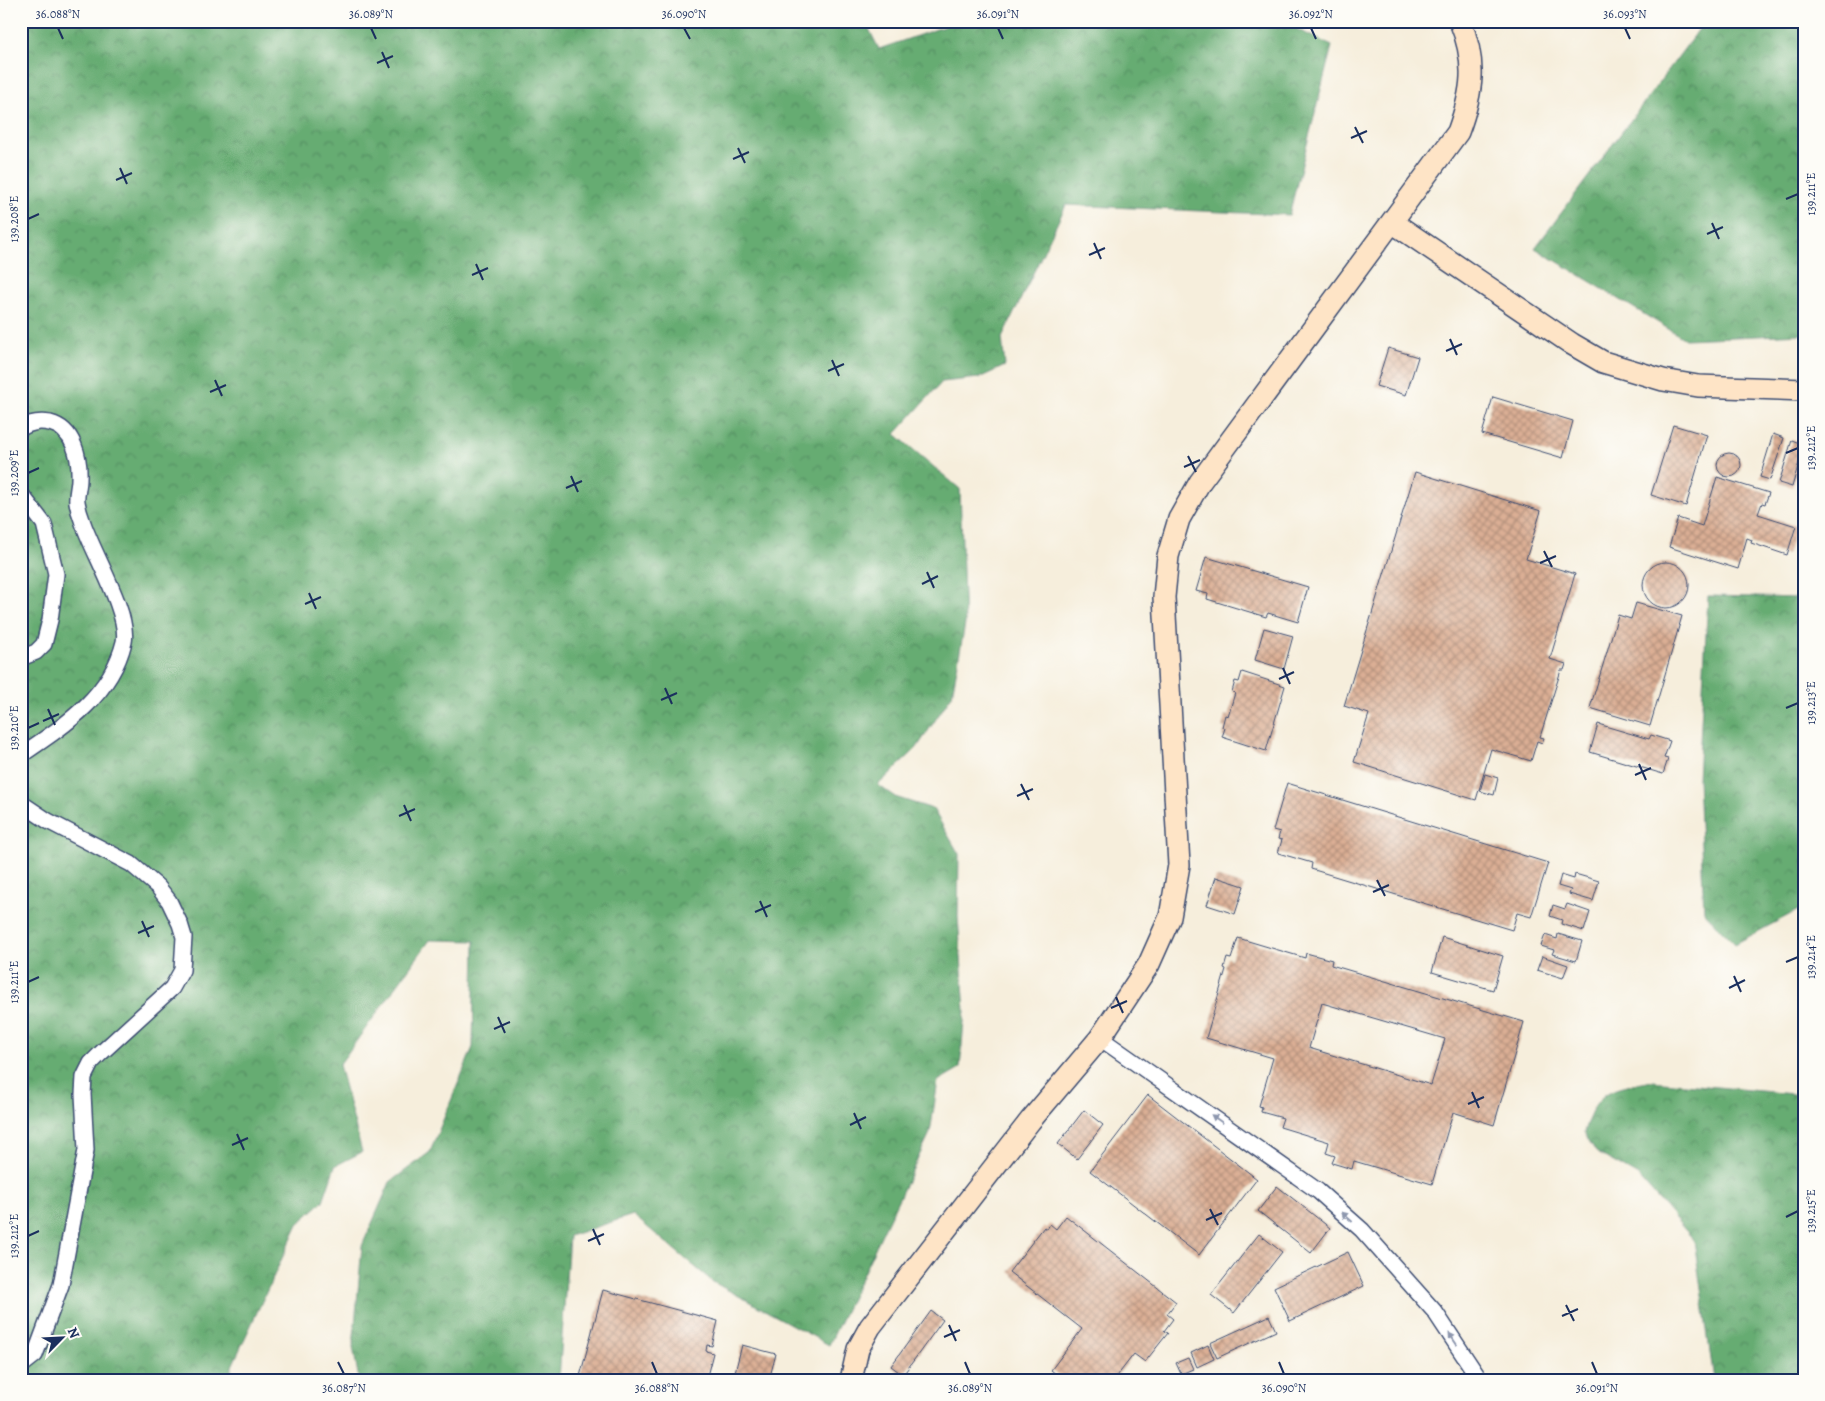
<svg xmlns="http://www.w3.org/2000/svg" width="1825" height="1401" font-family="Alegreya,serif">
  <defs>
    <pattern id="forest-crowns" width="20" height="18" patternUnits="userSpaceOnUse" patternTransform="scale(1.25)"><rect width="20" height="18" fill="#66ac72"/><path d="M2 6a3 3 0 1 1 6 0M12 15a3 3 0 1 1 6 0" fill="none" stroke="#538c61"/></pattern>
    <pattern id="building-cross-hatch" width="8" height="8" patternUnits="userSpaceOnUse" patternTransform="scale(1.25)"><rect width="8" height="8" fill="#dbaf94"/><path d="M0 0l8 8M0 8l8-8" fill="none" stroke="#b18f7c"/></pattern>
  </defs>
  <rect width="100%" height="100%" fill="#fdfcf7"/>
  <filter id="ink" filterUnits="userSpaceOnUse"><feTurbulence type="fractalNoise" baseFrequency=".02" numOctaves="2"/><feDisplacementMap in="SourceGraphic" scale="10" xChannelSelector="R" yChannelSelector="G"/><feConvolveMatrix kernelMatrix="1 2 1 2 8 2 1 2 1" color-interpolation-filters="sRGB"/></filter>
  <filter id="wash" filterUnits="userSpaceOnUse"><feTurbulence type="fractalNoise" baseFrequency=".0096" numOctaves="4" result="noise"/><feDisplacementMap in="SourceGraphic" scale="20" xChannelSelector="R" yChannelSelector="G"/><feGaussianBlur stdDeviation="1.12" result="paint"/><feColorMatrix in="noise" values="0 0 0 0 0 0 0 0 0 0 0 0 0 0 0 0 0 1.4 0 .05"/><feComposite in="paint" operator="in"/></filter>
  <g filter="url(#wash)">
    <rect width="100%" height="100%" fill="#f6eedc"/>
    <path fill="url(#forest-crowns)" stroke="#406e68" d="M 21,21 L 865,21 L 879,49 L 960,21 L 1280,21 L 1332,46 L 1289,215 L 1066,205 L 1002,338 L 1005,366 L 979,378 L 942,382 L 895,434 L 960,489 L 965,624 L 952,695 L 916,749 L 878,785 L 895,797 L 933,809 L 959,854 L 958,917 L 965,1010 L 960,1068 L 938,1081 L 930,1133 L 829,1345 L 713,1282 L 633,1215 L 569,1236 L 559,1380 L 359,1380 L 353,1347 L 362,1246 L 390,1182 L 430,1152 L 473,1047 L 475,941 L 430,940 L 339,1065 L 362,1152 L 335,1166 L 323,1201 L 298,1224 L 232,1366 L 231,1380 L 21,1380 Z
      M 1705,21 L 1804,21 L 1804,334 L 1685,339 L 1535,248 Z
      M 1708,596 L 1804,598 L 1804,907 L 1735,944 L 1704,912 L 1698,779 Z
      M 1652,1081 L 1804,1095 L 1804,1380 L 1714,1380 L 1694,1240 L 1638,1176 L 1596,1152 L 1584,1132 C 1597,1088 1611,1089 1652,1081 Z"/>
    <g id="blocks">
      <path fill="url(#building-cross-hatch)" fill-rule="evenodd" d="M 1388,348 L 1418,357 L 1406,395 L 1376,386 Z
        M 1493,397 L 1573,421 L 1563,458 L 1482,434 Z
        M 1673,425 L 1707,435 L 1686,506 L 1651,495 Z
        M 1773,434 L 1784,438 L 1770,480 L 1760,477 Z
        M 1792,440 L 1804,445 L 1792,487 L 1779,483 Z
        M1717 465a12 12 0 1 1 24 0a12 12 0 1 1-24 0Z
        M 1415,472 L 1541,511 L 1526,559 L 1575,574 L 1550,659 L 1566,664 L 1564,670 L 1561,670 L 1540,737 L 1544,738 L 1542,743 L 1537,741 L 1531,761 L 1491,749 L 1476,800 L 1354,762 L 1369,714 L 1344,706 Z
        M 1717,477 L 1769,493 L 1765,504 L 1762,503 L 1758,514 L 1796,526 L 1787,555 L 1751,543 L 1752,540 L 1747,538 L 1738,569 L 1669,547 L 1678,518 L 1702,526 Z
        M 1206,557 L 1308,587 L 1298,622 L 1268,613 L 1266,617 L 1207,599 L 1208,594 L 1196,591 Z
        M1643 585a23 23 0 1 1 46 0a23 23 0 1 1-46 0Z
        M 1636,603 L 1682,616 L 1650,726 L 1590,708 L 1618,615 L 1631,619 Z
        M 1264,628 L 1293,636 L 1284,669 L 1255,660 Z
        M 1242,672 L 1285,686 L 1266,751 L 1222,737 L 1225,728 L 1222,727 L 1225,715 L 1228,716 L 1235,693 L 1232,692 L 1235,681 L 1239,682 Z
        M 1598,724 L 1649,739 L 1651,735 L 1670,741 L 1664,758 L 1668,759 L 1663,774 L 1590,752 Z
        M 1485,774 L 1498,778 L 1494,795 L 1480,791 Z
        M 1287,783 L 1548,863 L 1531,917 L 1517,913 L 1512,930 L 1311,869 L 1312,863 L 1278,853 L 1282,840 L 1278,839 L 1280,832 L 1273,830 Z
        M 1575,874 L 1599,881 L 1593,901 L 1569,894 L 1571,890 L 1558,886 L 1561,875 L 1574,879 Z
        M 1216,877 L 1244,886 L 1235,914 L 1207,905 Z
        M 1567,904 L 1590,912 L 1584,931 L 1561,924 L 1562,920 L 1550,916 L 1553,905 L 1565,909 Z
        M 1558,934 L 1582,941 L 1576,961 L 1552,954 L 1554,950 L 1541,946 L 1545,935 L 1557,939 Z
        M 1442,937 L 1503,956 L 1493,990 L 1432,972 Z
        M 1238,938 L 1305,958 L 1306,953 L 1332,960 L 1331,965 L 1524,1022 L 1494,1125 L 1453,1112 L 1432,1184 L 1354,1161 L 1352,1169 L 1332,1163 L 1335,1156 L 1326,1153 L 1329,1142 L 1280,1127 L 1283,1118 L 1261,1112 L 1262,1107 L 1259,1106 L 1273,1058 L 1206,1038 L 1226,969 L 1224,968 L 1227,958 L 1231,959 ZM 1322,1003 L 1445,1039 L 1431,1085 L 1309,1048 Z
        M 1542,956 L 1568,965 L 1563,978 L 1537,970 Z
        M 1148,1095 L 1257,1179 L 1199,1255 L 1090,1171 Z
        M 1084,1110 L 1103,1125 L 1077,1159 L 1058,1144 Z
        M 1277,1186 L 1330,1228 L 1311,1253 L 1258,1211 Z
        M 1066,1216 L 1176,1302 L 1167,1314 L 1173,1319 L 1164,1331 L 1168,1333 L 1145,1362 L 1134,1354 L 1114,1380 L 1063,1380 L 1051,1370 L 1082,1329 L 1009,1272 L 1044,1227 L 1047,1229 L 1050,1224 L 1056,1229 Z
        M 1259,1234 L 1282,1252 L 1234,1313 L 1211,1295 Z
        M 1348,1252 L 1364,1286 L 1290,1321 L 1274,1287 Z
        M 603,1290 L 718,1321 L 712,1346 L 707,1345 L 706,1351 L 713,1353 L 706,1380 L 579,1380 Z
        M 931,1311 L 943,1320 L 903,1375 L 891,1366 Z
        M 1269,1316 L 1276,1331 L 1217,1358 L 1210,1343 Z
        M 742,1345 L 776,1354 L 769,1380 L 733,1380 Z
        M 1208,1345 L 1214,1359 L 1197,1367 L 1191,1353 Z
        M 1188,1358 L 1193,1369 L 1181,1374 L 1176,1363 Z"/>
    </g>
  </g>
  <g filter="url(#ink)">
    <use href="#blocks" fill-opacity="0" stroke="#3c4c71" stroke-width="1"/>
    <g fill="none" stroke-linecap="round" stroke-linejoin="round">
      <g stroke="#3c4c71" stroke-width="18">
        <path id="street" d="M 21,428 C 31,422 39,421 50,423 C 74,429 80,458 79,479 C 79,487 76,495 77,502 C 78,508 80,515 82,520 C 91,550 130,613 124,642 C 111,696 64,726 21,755
          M 21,494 L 44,524 L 56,574 L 50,620 L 44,644 L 36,652 L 21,658
          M 21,803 L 48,821 L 131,864 L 158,887 L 169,901 L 180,924 L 184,937 L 182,970 L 172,988 L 101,1053 L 91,1063 L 84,1077 L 83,1094 L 86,1150 L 61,1285 L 35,1355 L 21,1366
          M 1100,1038 L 1318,1191 L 1362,1230 L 1435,1312 L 1480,1380"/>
      </g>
      <g stroke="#3c4c71" stroke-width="24">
        <path id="secondary" d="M 1392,222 L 1572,344 L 1603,362 L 1663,380 L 1698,386 L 1804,390
          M 851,1380 L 858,1349 L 870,1327 L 1030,1121 L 1100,1038 L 1149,964 L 1170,917 L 1179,865 L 1164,597 L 1168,556 L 1179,519 L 1200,482 L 1458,132 C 1473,91 1477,63 1460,21"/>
      </g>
      <use href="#street" stroke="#fff" stroke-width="15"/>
      <use href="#secondary" stroke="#fee4c6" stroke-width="21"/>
    </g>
    <defs><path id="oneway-solid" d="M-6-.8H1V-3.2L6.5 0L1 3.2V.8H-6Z" transform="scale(1.25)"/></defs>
    <g fill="#8d97ae">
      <use href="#oneway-solid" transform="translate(1217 1119) rotate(-145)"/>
      <use href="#oneway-solid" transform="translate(1347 1217) rotate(-138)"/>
      <use href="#oneway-solid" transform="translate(1453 1339) rotate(-124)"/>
    </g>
  </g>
  <path fill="none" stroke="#1b2f5e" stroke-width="2" d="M 58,28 L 63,39M 371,28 L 376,39M 684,28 L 690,39M 998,28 L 1003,39M 1311,28 L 1316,39M 1625,28 L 1630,39M 382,52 L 389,68M 377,63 L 393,56M 1355,127 L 1363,143M 1351,138 L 1367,131M 738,148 L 745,163M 733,159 L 749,152M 120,168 L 127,184M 116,180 L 132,173M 1786,199 L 1798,194M 28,219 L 39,214M 1712,223 L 1719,239M 1707,234 L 1723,227M 1094,243 L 1101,259M 1089,255 L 1105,248M 476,264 L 483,280M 472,275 L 488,268M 1450,339 L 1457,355M 1446,351 L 1462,344M 832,360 L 839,376M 828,371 L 844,364M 215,380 L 222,396M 210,392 L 226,385M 1786,453 L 1798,448M 1188,456 L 1196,472M 1184,467 L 1200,460M 28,473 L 39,468M 571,476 L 578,492M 566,488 L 582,481M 1544,551 L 1552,567M 1540,563 L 1556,556M 927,572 L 934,588M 922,584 L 938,576M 309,593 L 316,609M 305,604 L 321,597M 1283,668 L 1290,684M 1279,679 L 1294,672M 665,688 L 672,704M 661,700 L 677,693M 1786,708 L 1798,703M 48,709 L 55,725M 43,721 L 59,714M 28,728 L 39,723M 1639,764 L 1646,780M 1635,775 L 1651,768M 1021,784 L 1029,800M 1017,796 L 1033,789M 404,805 L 411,821M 399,816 L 415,809M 1377,880 L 1385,896M 1373,892 L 1389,885M 760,901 L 767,917M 755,912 L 771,905M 142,921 L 149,937M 138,933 L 154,926M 1786,962 L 1798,957M 1734,976 L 1741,992M 28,982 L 39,977M 1729,988 L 1745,980M 1116,997 L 1123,1013M 1111,1008 L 1127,1001M 498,1017 L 505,1033M 494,1029 L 510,1022M 1472,1092 L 1479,1108M 1468,1104 L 1484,1097M 854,1113 L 861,1129M 850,1125 L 866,1117M 237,1134 L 244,1150M 232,1145 L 248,1138M 1210,1209 L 1218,1225M 1786,1217 L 1798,1211M 1206,1220 L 1222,1213M 593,1229 L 600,1245M 28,1236 L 39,1231M 588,1241 L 604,1234M 1566,1305 L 1574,1321M 1562,1316 L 1578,1309M 949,1325 L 956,1341M 944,1337 L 960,1330M 338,1362 L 344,1374M 652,1362 L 657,1374M 965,1362 L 970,1374M 1279,1362 L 1284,1374M 1592,1362 L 1597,1374"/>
  <rect width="1825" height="1401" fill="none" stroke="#fdfcf7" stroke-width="55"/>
  <g transform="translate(62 1338) rotate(66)" stroke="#fdfcf7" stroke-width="4" paint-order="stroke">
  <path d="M0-4L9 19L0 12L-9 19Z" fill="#1b2f5e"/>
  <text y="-8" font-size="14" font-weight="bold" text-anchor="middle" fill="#1b2f5e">N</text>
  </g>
  <rect x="28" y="28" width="1770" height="1346" fill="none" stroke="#1b2f5e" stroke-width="2"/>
  <g font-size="12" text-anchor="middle" fill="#1b2f5e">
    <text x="58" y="18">36.088°N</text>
    <text x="371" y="18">36.089°N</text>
    <text x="684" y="18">36.090°N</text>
    <text x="998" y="18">36.091°N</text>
    <text x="1311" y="18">36.092°N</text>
    <text x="1625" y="18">36.093°N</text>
    <text transform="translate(1811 194) rotate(-90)" y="4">139.211°E</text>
    <text transform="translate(14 219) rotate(-90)" y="4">139.208°E</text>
    <text transform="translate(1811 448) rotate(-90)" y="4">139.212°E</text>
    <text transform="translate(14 473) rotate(-90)" y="4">139.209°E</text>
    <text transform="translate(1811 703) rotate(-90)" y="4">139.213°E</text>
    <text transform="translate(14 728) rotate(-90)" y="4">139.210°E</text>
    <text transform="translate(1811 957) rotate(-90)" y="4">139.214°E</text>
    <text transform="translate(14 982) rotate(-90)" y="4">139.211°E</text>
    <text transform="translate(1811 1211) rotate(-90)" y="4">139.215°E</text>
    <text transform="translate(14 1236) rotate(-90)" y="4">139.212°E</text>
    <text x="344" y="1392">36.087°N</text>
    <text x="657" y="1392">36.088°N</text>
    <text x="970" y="1392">36.089°N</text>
    <text x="1284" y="1392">36.090°N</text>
    <text x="1597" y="1392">36.091°N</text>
  </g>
</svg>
